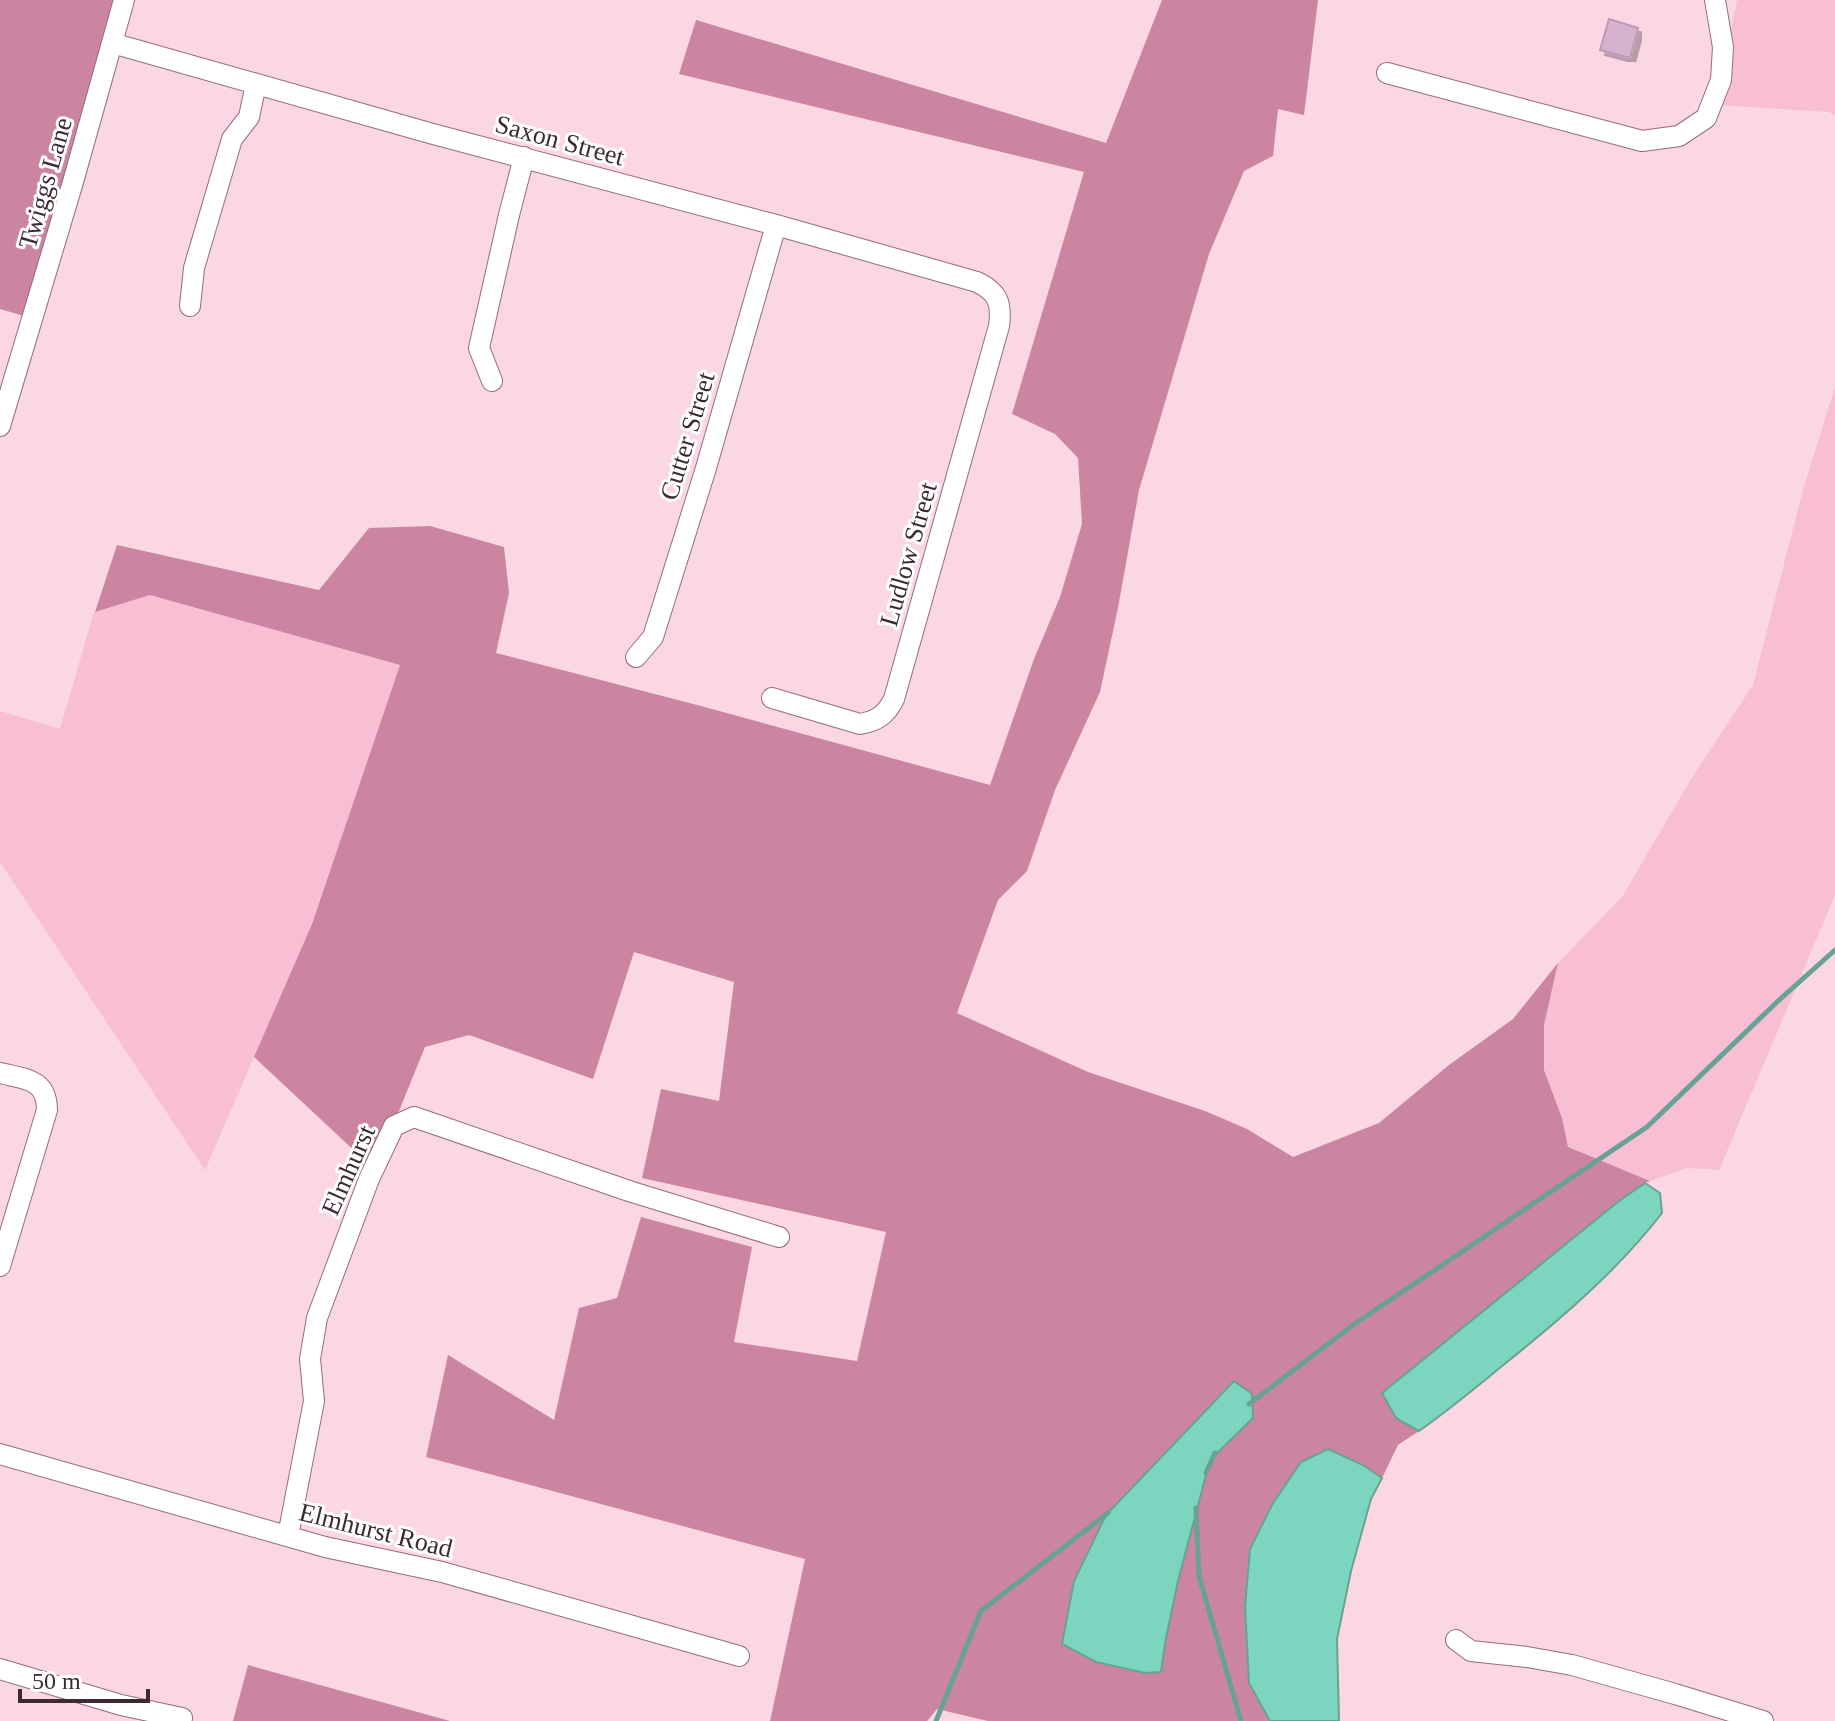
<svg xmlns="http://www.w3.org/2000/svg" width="1835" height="1721" font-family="'Times New Roman',serif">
  <defs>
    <filter id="shadow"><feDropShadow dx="5" dy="5" stdDeviation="0" flood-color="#0004"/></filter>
  </defs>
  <rect width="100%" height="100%" fill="#fbd6e3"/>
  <path fill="#f8bed3" d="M 1737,0 L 1835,0 L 1835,115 L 1829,112 L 1716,105 Z
    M 1835,387 L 1835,895 L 1719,1170 L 1687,1168 L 1650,1181 L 1568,1148 L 1562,1118 L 1544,1070 L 1544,1025 L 1558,963 L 1622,897 L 1693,776 L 1753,685 L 1803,490 Z
    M 150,595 L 400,665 L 312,924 L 205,1170 L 0,862 L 0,711 L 60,729 L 94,612 Z"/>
  <path fill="#cb85a0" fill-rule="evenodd" d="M 0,0 L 115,0 L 24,316 L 0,309 Z
    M 1162,0 L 1318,0 L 1304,115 L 1278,109 L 1273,156 L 1244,171 L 1209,254 L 1139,490 L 1118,608 L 1100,692 L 1055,790 L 1027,871 L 998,900 L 957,1013 L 1088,1072 L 1205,1111 L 1247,1129 L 1293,1157 L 1379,1123 L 1449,1065 L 1513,1019 L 1558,963 L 1544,1025 L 1544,1070 L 1562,1118 L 1568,1147 L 1650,1181 L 1645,1183 L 1396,1418 L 1419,1431 L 1398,1445 L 1382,1478 L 1363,1465 L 1250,1549 L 1245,1607 L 1249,1683 L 1270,1721 L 988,1721 L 937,1709 L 927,1721 L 770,1721 L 805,1559 L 426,1457 L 448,1355 L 554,1420 L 579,1308 L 617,1298 L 641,1217 L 752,1247 L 734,1342 L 857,1361 L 886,1232 L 642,1178 L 661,1089 L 719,1101 L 734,982 L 634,952 L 593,1079 L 469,1035 L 425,1047 L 375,1170 L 254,1057 L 312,924 L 400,665 L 150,595 L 95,612 L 117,545 L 319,590 L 369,528 L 430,526 L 504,547 L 509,593 L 496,653 L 701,706 L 990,785 L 1034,659 L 1060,597 L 1082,524 L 1078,458 L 1055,434 L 1012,414 L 1084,172 L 679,74 L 696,20 L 1106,143 ZM 1253,1418 L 1210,1460 L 1178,1581 L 1166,1638 L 1161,1671 L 1106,1515 Z
    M 248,1665 L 450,1721 L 233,1721 Z"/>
  <path fill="#7cd5be" stroke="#69a294" stroke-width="2" d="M 1645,1183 L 1660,1193 L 1662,1213 C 1619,1269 1562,1318 1507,1362 C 1478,1386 1449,1410 1419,1431 L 1396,1418 L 1382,1393 L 1619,1201 Z
    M 1234,1381 L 1252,1394 L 1253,1418 L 1210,1460 L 1178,1581 L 1166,1638 L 1161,1672 L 1145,1673 L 1096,1662 L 1062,1644 L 1074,1581 L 1106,1515 Z
    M 1328,1449 L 1363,1465 L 1382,1478 L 1371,1499 L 1351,1571 L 1337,1639 L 1339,1721 L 1270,1721 L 1249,1683 L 1245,1607 L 1250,1549 L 1273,1503 L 1301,1462 Z"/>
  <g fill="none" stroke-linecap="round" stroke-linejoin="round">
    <path stroke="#69a294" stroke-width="5" d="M 1249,1404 L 1353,1325 L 1647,1127 L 1777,1002 L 1835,950
      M 1206,1473 L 1215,1453
      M 1196,1508 L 1199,1576 L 1241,1721
      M 936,1721 L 981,1611 L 1108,1513"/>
  </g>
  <path fill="#d7b2ce" stroke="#be9ab5" stroke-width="2" filter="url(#shadow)" d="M 1609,19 L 1638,28 L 1630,58 L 1600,50 Z"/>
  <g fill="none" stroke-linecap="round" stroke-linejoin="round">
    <g stroke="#956c7c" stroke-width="22">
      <path id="minor" d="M 112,43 L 433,134 L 776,225 L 977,282 C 998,292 1002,303 999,326 L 894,699 C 886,715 877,721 860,724 L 772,698
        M 1387,73 L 1642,141 L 1679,136 L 1706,118 L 1721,80 L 1723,47 L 1715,0
        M 190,306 L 194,268 L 232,139 L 249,117 L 256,84
        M 492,381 L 479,348 L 509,215 L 524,157
        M 0,426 L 73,182 L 124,0
        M 636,657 L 653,637 L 706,468 L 776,225
        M 0,1073 C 24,1079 47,1078 47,1110 L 0,1266
        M 0,1454 L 325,1547 L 442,1572 L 739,1656
        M 288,1536 L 314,1401 L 310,1359 L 317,1318 L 369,1179 L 394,1126 L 414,1117 L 632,1192 L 779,1237
        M 1456,1640 L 1471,1651 L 1527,1657 L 1572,1665 L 1675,1694 L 1763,1721
        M 0,1669 L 121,1705 L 182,1718"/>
    </g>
    <use href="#minor" stroke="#fff" stroke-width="20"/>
  </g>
  <g text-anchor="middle" stroke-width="6" stroke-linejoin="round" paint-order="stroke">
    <g font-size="26" fill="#3c2a31" stroke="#fff">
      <text transform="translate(560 140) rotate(15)" y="9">Saxon Street</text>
      <text transform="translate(45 183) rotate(-74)" y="9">Twiggs Lane</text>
      <text transform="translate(687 436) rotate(-73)" y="9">Cutter Street</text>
      <text transform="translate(908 554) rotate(-74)" y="9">Ludlow Street</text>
      <text transform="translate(348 1170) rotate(-66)" y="9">Elmhurst</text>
      <text transform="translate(376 1530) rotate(14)" y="9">Elmhurst Road</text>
    </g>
  </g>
  <path d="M20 1689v12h128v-12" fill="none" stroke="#3c2a31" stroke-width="4"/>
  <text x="32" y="1689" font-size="24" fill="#3c2a31" stroke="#ffffff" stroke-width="6" paint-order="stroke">50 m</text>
</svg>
